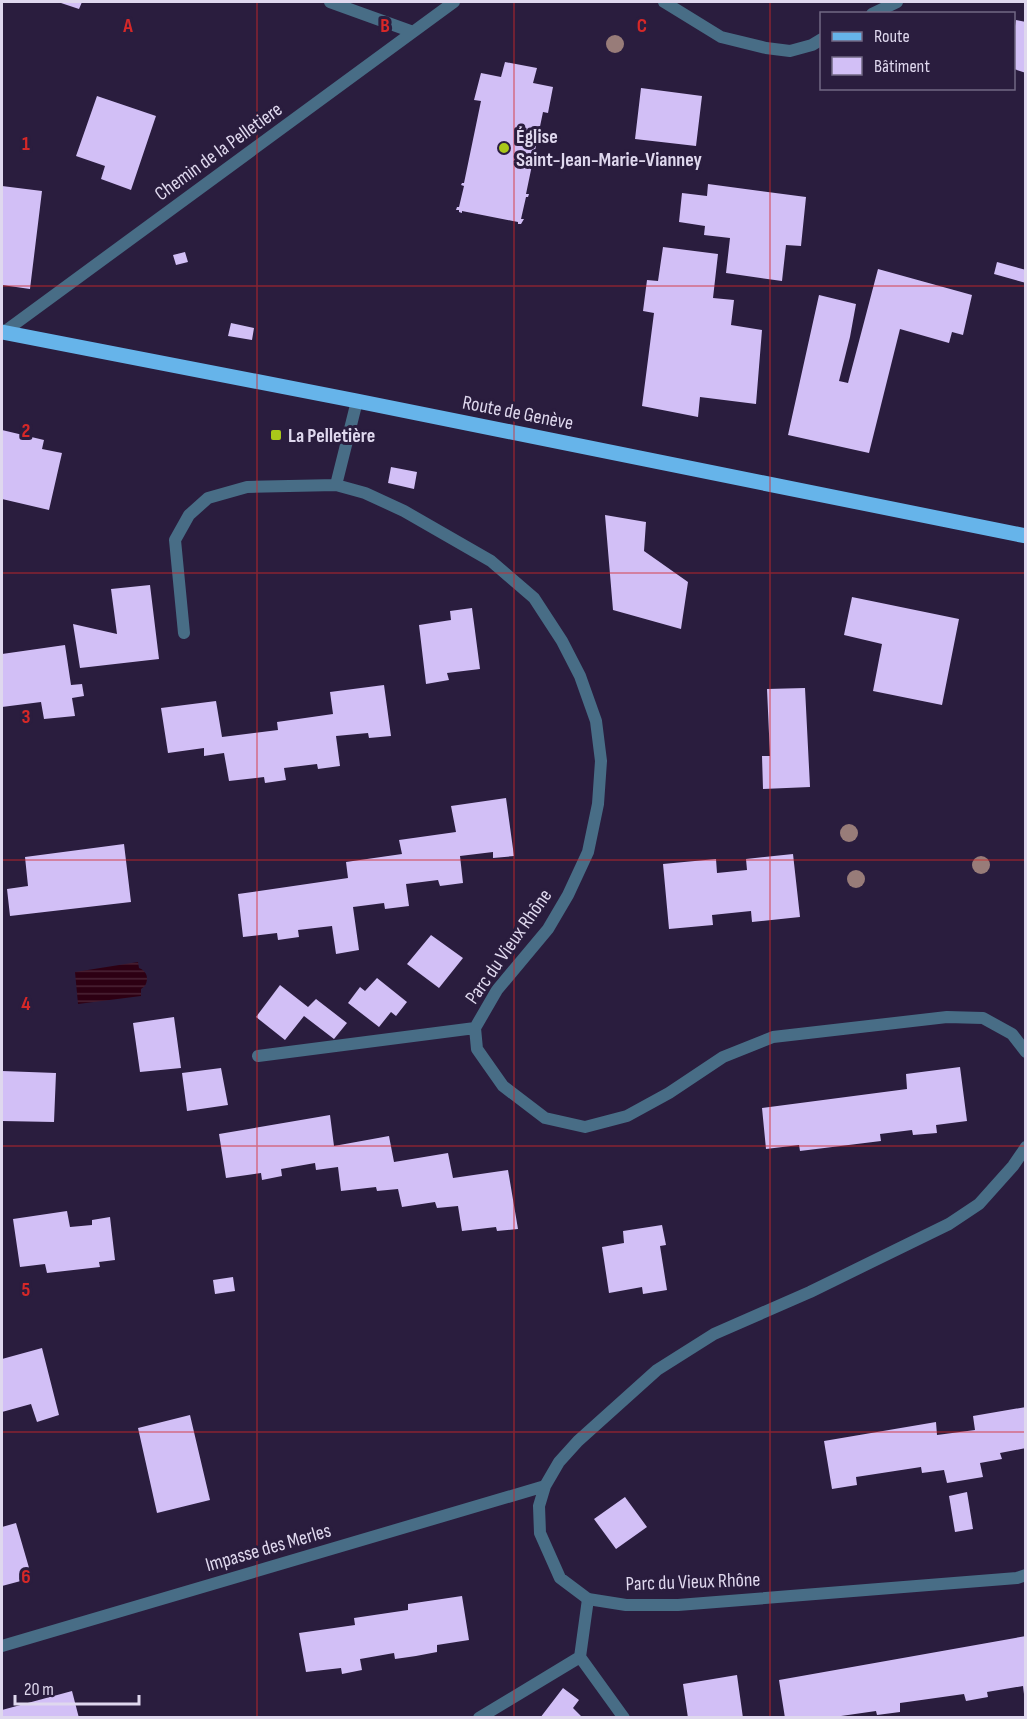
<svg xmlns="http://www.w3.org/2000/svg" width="1027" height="1719" font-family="'Sofia Sans Condensed',sans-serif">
  <defs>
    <pattern id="water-rules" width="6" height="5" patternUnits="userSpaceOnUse" patternTransform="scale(1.5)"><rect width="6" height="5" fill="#2d0013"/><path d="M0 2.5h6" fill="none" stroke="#4b2436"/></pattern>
  </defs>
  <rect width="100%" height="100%" fill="#2a1d3e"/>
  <path fill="url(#water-rules)" d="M 138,962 L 139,968 C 147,971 149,978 145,986 L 141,989 L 141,996 L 78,1004 L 75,972 Z"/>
  <path fill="#d2bff6" d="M 58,2 L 82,2 L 79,9 Z
    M 1016,20 L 1026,22 L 1026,73 L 1014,69 L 1014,32 Z
    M 505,62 L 537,68 L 533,83 L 553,87 L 548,113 L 543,112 L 526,194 L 529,194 L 528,197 L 526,197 L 521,219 L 524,219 L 521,224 L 518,224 L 518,222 L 462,211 L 462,213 L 459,212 L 459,210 L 456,210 L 457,207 L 459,207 L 464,186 L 461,185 L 462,183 L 464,183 L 481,101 L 474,100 L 481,73 L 501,77 Z
    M 641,88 L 702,96 L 696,146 L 635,139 Z
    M 97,96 L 156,116 L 131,190 L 101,179 L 105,166 L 76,156 Z
    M 708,184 L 806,197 L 801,246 L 786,245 L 782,281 L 726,273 L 730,238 L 704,235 L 705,226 L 679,222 L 682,193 L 707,196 Z
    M 2,186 L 42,191 L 30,289 L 2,285 Z
    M 663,247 L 718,254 L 713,298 L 734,300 L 731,325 L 762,330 L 756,404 L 700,397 L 698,417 L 642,406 L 654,313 L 643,311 L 647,280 L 658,281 Z
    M 185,252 L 188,262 L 176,265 L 173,255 Z
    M 997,262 L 1026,270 L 1026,283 L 994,274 Z
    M 878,269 L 972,295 L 963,335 L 952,332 L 949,343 L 900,329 L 869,453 L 788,435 L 819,295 L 856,304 L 850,337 L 839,381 L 848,383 Z
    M 231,323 L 254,328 L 252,340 L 228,336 Z
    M 2,430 L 44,440 L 42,449 L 62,453 L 49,510 L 2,499 Z
    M 391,467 L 417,472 L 414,489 L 388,483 Z
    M 605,515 L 646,522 L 644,551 L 688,582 L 681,629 L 613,610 Z
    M 150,585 L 159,659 L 80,668 L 73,624 L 117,634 L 111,589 Z
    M 852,597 L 959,619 L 942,705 L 873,691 L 882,644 L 844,635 Z
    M 472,608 L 480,669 L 447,673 L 449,680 L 426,684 L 419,625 L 451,620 L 450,611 Z
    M 65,645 L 71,685 L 82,684 L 84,696 L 72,698 L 75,716 L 44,719 L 41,702 L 2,707 L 2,654 Z
    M 384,685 L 391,736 L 369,738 L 368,733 L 336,736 L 340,766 L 318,769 L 317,764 L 284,768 L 286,780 L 265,783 L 264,777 L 229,781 L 224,753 L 204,756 L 204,748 L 168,753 L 161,708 L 216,701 L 222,737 L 278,730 L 277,722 L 333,714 L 330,692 Z
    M 805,688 L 810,787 L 763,789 L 762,756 L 770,756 L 767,689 Z
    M 506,798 L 514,856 L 493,858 L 493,852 L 460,856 L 463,883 L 440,886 L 438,880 L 406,884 L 409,906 L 385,909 L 384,903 L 353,907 L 359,950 L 336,954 L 332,926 L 298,930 L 299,937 L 278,940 L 277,933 L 243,937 L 238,894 L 348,878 L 346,862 L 402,854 L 399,840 L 456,832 L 451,806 Z
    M 124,844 L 131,902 L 10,916 L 7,889 L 28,886 L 25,857 Z
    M 793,854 L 800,917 L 752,922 L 751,911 L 712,915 L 713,925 L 669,929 L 663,864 L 716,859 L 717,873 L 747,870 L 746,859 Z
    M 431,935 L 463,958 L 439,988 L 407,964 Z
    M 377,978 L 407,1002 L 396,1016 L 391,1012 L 379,1027 L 348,1003 L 360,987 L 365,991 Z
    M 280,985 L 308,1007 L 316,999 L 347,1023 L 334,1039 L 304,1016 L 285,1040 L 256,1017 Z
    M 174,1017 L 181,1068 L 140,1072 L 133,1023 Z
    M 960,1067 L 967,1121 L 936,1125 L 937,1133 L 913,1135 L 912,1130 L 880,1134 L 881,1141 L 800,1151 L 799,1145 L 766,1149 L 762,1108 L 907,1089 L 906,1074 Z
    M 221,1068 L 228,1105 L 187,1111 L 182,1073 Z
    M 2,1071 L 56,1073 L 54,1122 L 2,1121 Z
    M 330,1115 L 334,1146 L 389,1136 L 394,1162 L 448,1153 L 453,1178 L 508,1170 L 518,1229 L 497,1231 L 496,1227 L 462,1231 L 458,1206 L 437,1208 L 435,1202 L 402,1207 L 398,1189 L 377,1191 L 376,1187 L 341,1191 L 338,1167 L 316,1170 L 315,1163 L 281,1169 L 282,1176 L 262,1180 L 261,1173 L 226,1178 L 219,1134 Z
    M 67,1211 L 70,1227 L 92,1225 L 92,1220 L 110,1217 L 115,1260 L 99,1262 L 100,1267 L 47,1273 L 45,1264 L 20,1267 L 13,1219 Z
    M 662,1225 L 666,1245 L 660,1246 L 667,1290 L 643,1294 L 642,1287 L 609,1293 L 602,1247 L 624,1243 L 623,1231 Z
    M 233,1277 L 235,1291 L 215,1294 L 213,1280 Z
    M 42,1348 L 59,1415 L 37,1422 L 31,1404 L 2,1412 L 2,1359 Z
    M 1026,1407 L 1026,1448 L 1000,1453 L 1002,1459 L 980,1463 L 983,1477 L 947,1483 L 944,1470 L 922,1473 L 921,1467 L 856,1477 L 857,1485 L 832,1489 L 824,1441 L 936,1422 L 937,1435 L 975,1430 L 973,1416 Z
    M 190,1415 L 210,1500 L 157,1513 L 138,1428 Z
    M 967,1492 L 973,1529 L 955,1532 L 949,1496 Z
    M 625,1497 L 647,1527 L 616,1549 L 594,1519 Z
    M 16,1523 L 32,1578 L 2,1586 L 2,1527 Z
    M 462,1596 L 469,1640 L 437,1645 L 437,1652 L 416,1656 L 395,1659 L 394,1653 L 360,1659 L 362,1670 L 342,1674 L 341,1668 L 306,1672 L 299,1633 L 355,1625 L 354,1618 L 408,1610 L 408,1604 Z
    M 1026,1636 L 1026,1694 L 1024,1694 L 1023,1686 L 987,1692 L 988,1697 L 966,1701 L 964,1694 L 900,1703 L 900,1712 L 877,1715 L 876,1711 L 841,1716 L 841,1718 L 785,1718 L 779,1680 Z
    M 737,1675 L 743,1718 L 688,1718 L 683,1684 Z
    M 563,1688 L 579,1700 L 573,1708 L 583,1718 L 540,1718 Z
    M 72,1691 L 79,1718 L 2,1718 L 2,1710 Z"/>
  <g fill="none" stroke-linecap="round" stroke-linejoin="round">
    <path stroke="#486d86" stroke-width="12" d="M 580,1657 L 624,1718
      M 479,1718 L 580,1657 L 588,1599"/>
    <path stroke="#486d86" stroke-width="12" d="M 330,2 L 413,32
      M 664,2 L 721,37 L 766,48 L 790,51 L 812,45 L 822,39
      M 872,14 L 897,2
      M 4,332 L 454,2
      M 336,485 L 357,401
      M 184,633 L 175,540 L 189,515 L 208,498 L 247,487 L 336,485 L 365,493 L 404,511 L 491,561 L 534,598 L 562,641 L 580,676 L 596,721 L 601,761 L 598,804 L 588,852 L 568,895 L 548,929 L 497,990 L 475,1028 L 477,1049 L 503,1086 L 545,1118 L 585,1127 L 627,1116 L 669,1093 L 723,1057 L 773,1037 L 947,1017 L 983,1018 L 1012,1034 L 1026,1052
      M 258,1056 L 475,1028
      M 1026,1147 L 1013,1166 L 979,1204 L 949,1224 L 810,1292 L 714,1334 L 657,1370 L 578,1441 L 559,1462 L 545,1486 L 539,1506 L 540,1533 L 560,1578 L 588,1599 L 626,1605 L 678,1605 L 1017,1578 L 1026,1575
      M 2,1646 L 545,1486"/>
    <path stroke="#66b4ea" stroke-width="15" d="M 2,332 L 357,401 L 1026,536"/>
  </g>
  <g fill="#987c79">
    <circle cx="615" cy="44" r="9"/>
    <circle cx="849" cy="833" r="9"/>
    <circle cx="981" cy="865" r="9"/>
    <circle cx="856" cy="879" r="9"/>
  </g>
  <path fill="none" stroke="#d62828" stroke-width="1.5" stroke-opacity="0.55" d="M 257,2 L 257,1718M 514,2 L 514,1718M 770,2 L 770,1718M 2,286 L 1026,286M 2,573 L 1026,573M 2,860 L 1026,860M 2,1146 L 1026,1146M 2,1432 L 1026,1432"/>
  <g fill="#a9c719" stroke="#2a1d3e" stroke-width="2">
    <circle cx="504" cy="148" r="6"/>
    <rect x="270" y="429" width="12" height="12" rx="3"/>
  </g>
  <g text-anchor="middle" stroke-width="6" stroke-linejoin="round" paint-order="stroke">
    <g font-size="20" font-weight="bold" fill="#dfd8ee" stroke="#2a1d3e" text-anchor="start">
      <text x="516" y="143">Église<tspan x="516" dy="23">Saint-Jean-Marie-Vianney</tspan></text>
      <text x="288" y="442">La Pelletière</text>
    </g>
    <g font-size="20" fill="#dfd8ee" stroke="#2a1d3e">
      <text transform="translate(218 151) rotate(-36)" y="7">Chemin de la Pelletiere</text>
      <text transform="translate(518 412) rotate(11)" y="7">Route de Genève</text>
      <text transform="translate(508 946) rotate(-55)" y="7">Parc du Vieux Rhône</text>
      <text transform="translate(268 1547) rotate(-16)" y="7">Impasse des Merles</text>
      <text transform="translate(693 1581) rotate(-2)" y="7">Parc du Vieux Rhône</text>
    </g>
  </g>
  <g font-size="20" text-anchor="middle" font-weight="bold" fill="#d62828" stroke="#2a1d3e" stroke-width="6" stroke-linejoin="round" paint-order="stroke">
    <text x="128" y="32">A</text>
    <text x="385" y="32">B</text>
    <text x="642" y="32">C</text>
    <text x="26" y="150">1</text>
    <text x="26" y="437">2</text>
    <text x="26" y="723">3</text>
    <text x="26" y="1010">4</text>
    <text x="26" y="1296">5</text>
    <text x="26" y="1583">6</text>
  </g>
  <rect width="1027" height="1719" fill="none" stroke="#dfd8ee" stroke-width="6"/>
  <rect x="820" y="12" width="195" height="78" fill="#2a1d3e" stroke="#726884" stroke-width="1.5"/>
  <rect x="832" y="32" width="30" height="9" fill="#66b4ea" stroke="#726884" stroke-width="1.5"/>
  <text x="874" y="42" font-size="18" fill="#dfd8ee">Route</text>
  <rect x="832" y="57" width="30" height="18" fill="#d2bff6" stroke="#726884" stroke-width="1.5"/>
  <text x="874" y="72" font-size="18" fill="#dfd8ee">Bâtiment</text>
  <path d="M15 1695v9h124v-9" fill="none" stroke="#dfd8ee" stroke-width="3"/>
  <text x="24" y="1695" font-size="18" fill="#dfd8ee" stroke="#2a1d3e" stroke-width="4.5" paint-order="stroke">20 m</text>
</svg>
